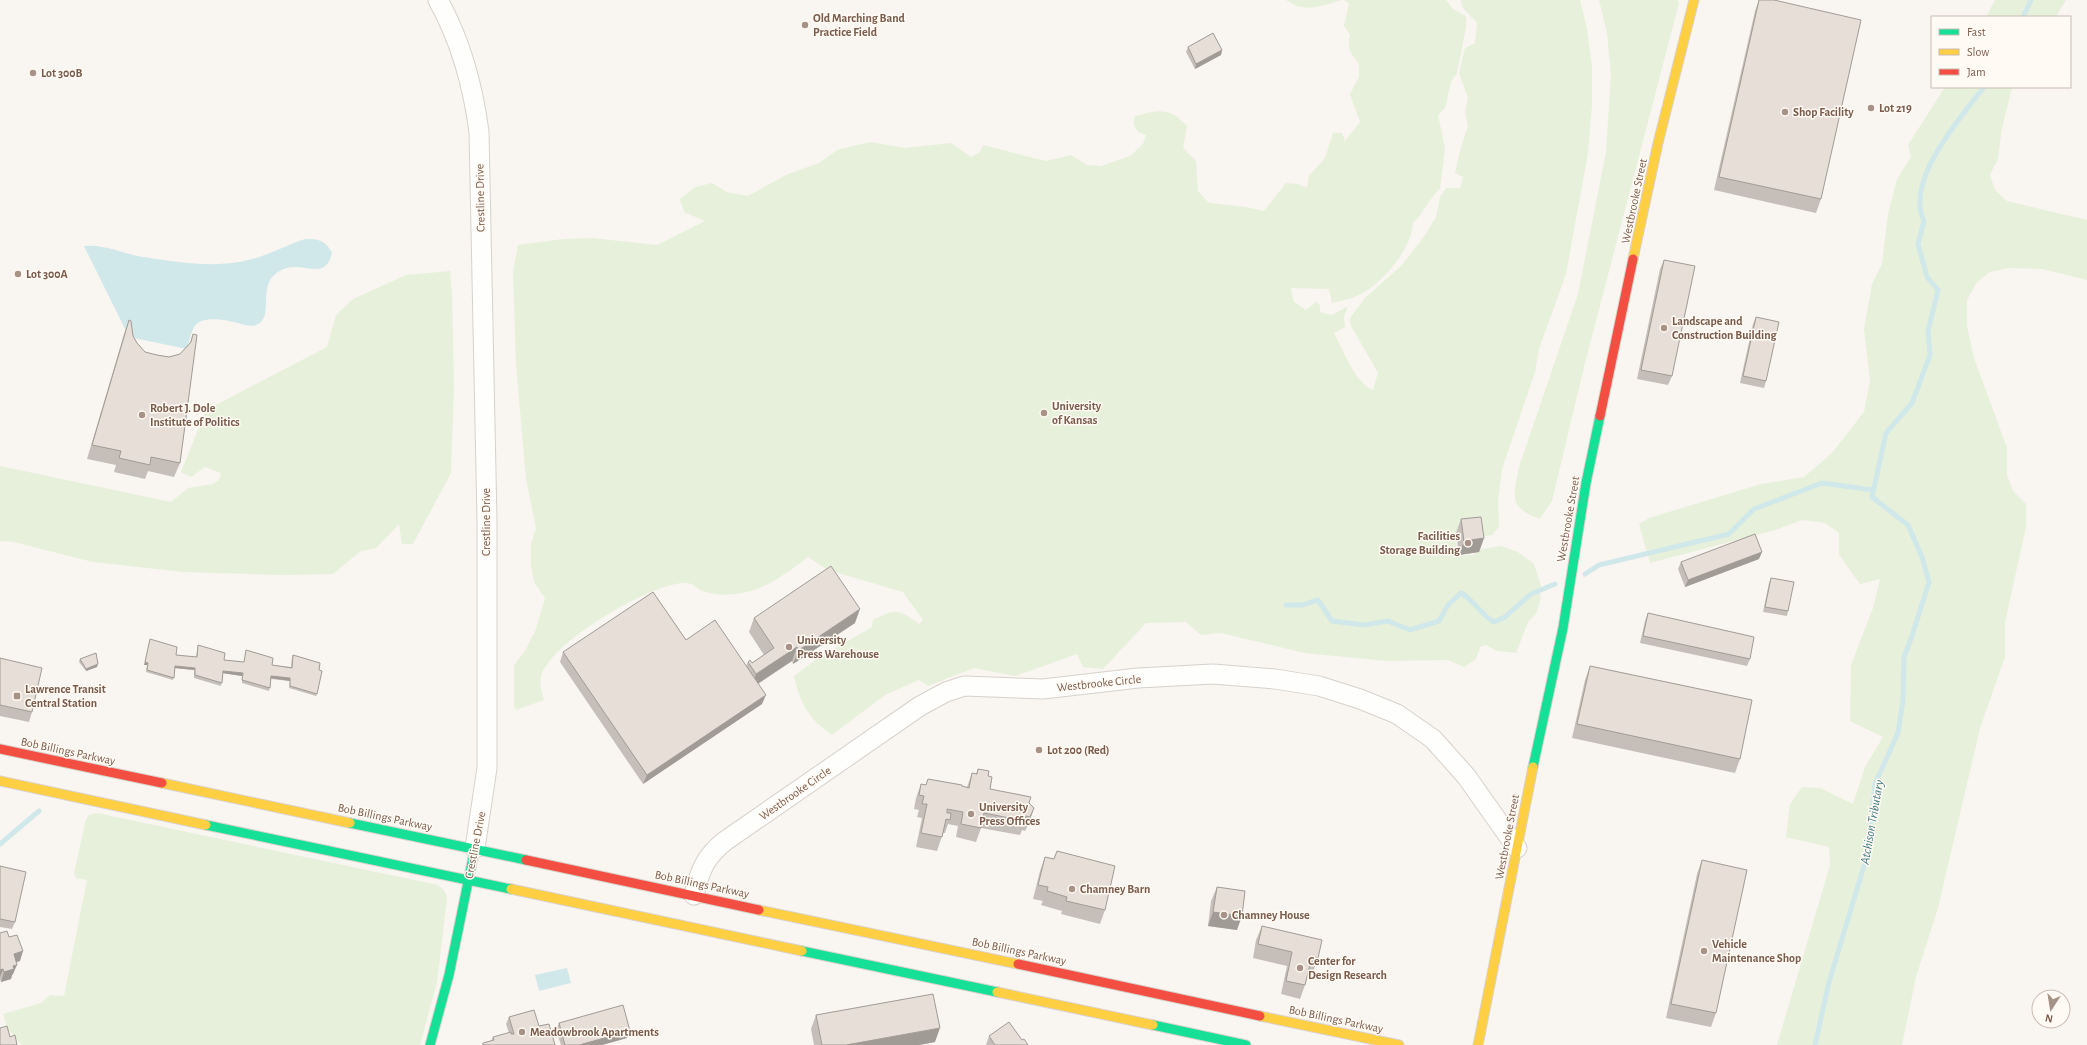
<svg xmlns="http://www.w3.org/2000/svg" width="2087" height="1045" font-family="'Alegreya Sans',sans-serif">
  <rect width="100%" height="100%" fill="#f9f5f0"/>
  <path fill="#e7f0db" d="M 1286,0 L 1341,0 C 1319,7 1306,13 1286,0 Z
    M 1344,0 L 1446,0 L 1453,9 L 1466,16 L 1466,27 L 1457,73 L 1451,82 L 1445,108 L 1438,115 L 1445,148 L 1440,189 C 1429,199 1424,212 1413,223 C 1412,249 1382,284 1359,295 C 1351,299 1341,301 1332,303 L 1329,289 L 1291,288 L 1294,302 L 1306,310 L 1316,302 L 1320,305 L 1320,312 L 1332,315 L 1348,306 L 1344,317 L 1345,327 L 1334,333 C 1343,350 1355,383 1373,390 L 1378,373 L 1351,326 L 1350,318 L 1364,299 L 1401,266 L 1423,238 L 1436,217 L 1440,197 L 1446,188 L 1460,188 L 1463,177 L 1455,173 L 1461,147 L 1468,126 L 1465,112 L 1468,98 L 1459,73 L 1465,48 L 1475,43 L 1477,23 L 1462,7 L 1461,0 L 1580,0 L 1587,29 L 1592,67 L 1592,105 L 1588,153 L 1566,274 L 1539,349 L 1535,372 L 1502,469 L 1498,500 L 1499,527 L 1492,535 L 1478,537 L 1477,529 L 1455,533 L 1458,556 L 1473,555 L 1482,549 L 1501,546 L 1518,552 L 1534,564 L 1541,585 L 1540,602 L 1536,614 L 1528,622 L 1516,653 L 1497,651 L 1486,645 L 1480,647 L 1476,659 L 1464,667 L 1448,660 L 1386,661 L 1305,653 L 1221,633 L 1201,635 L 1186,622 L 1146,623 L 1103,669 L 1083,667 L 1077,654 L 1015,676 L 974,668 L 928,686 L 919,680 L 885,695 L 832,735 C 808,717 801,706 794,676 L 818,658 L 872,627 L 873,620 C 897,608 898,609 919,624 L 923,620 L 903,592 L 828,570 L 808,557 C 791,570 774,583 754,590 C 738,595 719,597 703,591 C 694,588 696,582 682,583 C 647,586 551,642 541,676 C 539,685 542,693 544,700 L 516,710 L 514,706 L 514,665 L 525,651 L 536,629 L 545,598 L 534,582 L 531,565 L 531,544 L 536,528 L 526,479 L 516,364 L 513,272 L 518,245 L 563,239 L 592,238 L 657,245 L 705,221 L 684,212 L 680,199 L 695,187 L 712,183 L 727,192 L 748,196 L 786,175 L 819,163 L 837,150 L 870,142 L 905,148 L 951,143 L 971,157 L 980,152 L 983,145 L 1046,161 L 1071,155 L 1087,165 L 1101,166 L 1130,156 L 1143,144 L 1146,135 L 1138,132 L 1134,125 L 1134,117 C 1157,109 1170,107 1187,126 L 1183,148 L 1196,161 L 1198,191 L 1209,203 L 1246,207 L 1264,211 L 1286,183 L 1298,184 L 1307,188 L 1309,176 L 1325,158 L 1333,133 L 1342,133 L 1345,141 L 1360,122 L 1350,94 L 1359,77 L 1359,63 C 1350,54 1347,48 1350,35 L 1344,26 L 1349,4 Z
    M 1599,0 L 1678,0 L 1679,3 L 1585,363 L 1552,501 L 1540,519 C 1507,507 1514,496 1519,467 L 1578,294 L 1606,152 L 1611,75 L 1607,33 Z
    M 1995,0 L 2066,0 L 2056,17 L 1986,17 Z
    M 1945,87 L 2012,87 L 2002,128 L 1998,159 L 1990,175 L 1995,190 L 2007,201 L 2087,220 L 2087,280 L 2042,269 L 2008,268 L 1990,272 L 1977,282 L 1967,300 L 1967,326 L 1974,358 L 2007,448 L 2007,475 L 2013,491 L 2026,504 L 2026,527 L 2005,622 L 2005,657 L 1980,728 L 1938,908 L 1916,977 L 1902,1045 L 1777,1045 L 1830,865 L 1829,847 L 1786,837 L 1790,804 L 1802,787 L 1820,788 L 1853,804 L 1865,767 L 1883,737 L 1850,721 L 1851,665 L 1873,608 L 1880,579 L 1860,584 L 1839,555 L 1839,533 L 1825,523 L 1802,520 L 1775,530 L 1650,563 L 1639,524 L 1649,518 L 1761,484 L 1804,477 L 1832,453 L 1864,412 L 1870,380 L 1864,329 L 1872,284 L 1882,264 L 1888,214 L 1897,179 L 1911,157 L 1908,145 Z
    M 450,271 L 452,293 L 454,387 L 451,473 L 413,544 L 402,544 L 399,524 L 376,548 L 361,551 L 333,574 L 281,575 L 183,572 L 93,562 L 14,542 L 0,541 L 0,466 L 171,502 L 188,488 L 213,484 L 219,480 L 221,473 L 205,467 L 191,477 L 181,472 L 206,410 L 327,347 L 336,315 L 353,299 L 406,275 Z
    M 97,813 L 438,885 L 444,890 L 447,898 L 437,982 L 420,1045 L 22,1045 L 7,1028 L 3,1014 L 41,1003 L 50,995 L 64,996 L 87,880 L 76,878 L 74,873 L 86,819 L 89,815 Z"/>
  <path fill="#d0e8ea" d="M 305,239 C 319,239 324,240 332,252 C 327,281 304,263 287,268 C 251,279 278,317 256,325 C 251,327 244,325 238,323 C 226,320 200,314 193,329 C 190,335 189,343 187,349 L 129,337 L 84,246 C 105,244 123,254 143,257 C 182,263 224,270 262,256 C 276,251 290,244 305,239 Z
    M 567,968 L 571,983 L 539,991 L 535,975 Z"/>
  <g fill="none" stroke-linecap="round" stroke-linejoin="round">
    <path stroke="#d0e8ea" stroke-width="5" d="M 2023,17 L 2031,0
      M 1585,574 L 1599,565 L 1729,534 L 1754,509 L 1822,483 L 1873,490
      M 1286,605 L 1302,605 L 1318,600 L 1332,621 L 1364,625 L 1388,621 L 1410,630 L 1439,621 L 1448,605 L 1461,593 C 1476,602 1480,614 1494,622 L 1505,617 L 1531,594 L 1555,584
      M 0,844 L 39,811
      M 1815,1045 L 1829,982 L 1867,856 L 1875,784 L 1898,733 L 1903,700 L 1904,657 L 1911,639 L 1929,582 L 1922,557 L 1908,525 L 1872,497 L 1886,433 L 1912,403 L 1930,355 L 1928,331 L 1938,290 L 1927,277 L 1918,244 L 1924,221 C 1904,181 1961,117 1984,87"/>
    <g stroke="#d7d1cb" stroke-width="21">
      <path id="street" d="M 438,0 C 461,41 473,86 479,132 L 487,521 L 487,768 L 475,848
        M 694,895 C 700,870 705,857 725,841 L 920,706 L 946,692 L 964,686 L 1043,689 L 1138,678 L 1213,674 L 1275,679 L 1319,686 L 1360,699 L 1397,714 L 1433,739 L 1466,776 L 1517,848"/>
    </g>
    <g stroke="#d9d2cb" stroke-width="11">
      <path id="fast" d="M 1533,767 L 1563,628 L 1586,483 L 1600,416
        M 350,823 L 526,860
        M 206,825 L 511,889
        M 802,951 L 997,992
        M 1153,1025 L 1246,1045
        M 430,1045 L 449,975 L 475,848"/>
    </g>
    <g stroke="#d9d2cb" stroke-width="11">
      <path id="slow" d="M 1633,259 L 1658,143 L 1694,0
        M 0,781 L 206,825
        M 162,783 L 350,823
        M 511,889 L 802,951
        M 759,910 L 1018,964
        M 997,992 L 1153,1025
        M 1260,1016 L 1399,1045
        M 1478,1045 L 1533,767"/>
    </g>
    <g stroke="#d9d2cb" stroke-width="11">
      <path id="jam" d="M 1600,416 L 1633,259
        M 0,749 L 162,783
        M 526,860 L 759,910
        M 1018,964 L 1260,1016"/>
    </g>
    <use href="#street" stroke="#fefefd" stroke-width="19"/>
    <use href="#fast" stroke="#16e098" stroke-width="9"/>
    <use href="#slow" stroke="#ffcf43" stroke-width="9"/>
    <use href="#jam" stroke="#f24e42" stroke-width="9"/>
  </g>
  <path fill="#c6bfb9" d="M 1759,0 L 1774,0 L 1821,199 L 1816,213 L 1714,190 L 1755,11 Z
    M 1188,47 L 1222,50 L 1221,55 L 1195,69 L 1186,52 Z
    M 1664,260 L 1672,376 L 1668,385 L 1637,379 L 1660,269 Z
    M 1756,317 L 1766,381 L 1764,388 L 1740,383 L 1753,324 Z
    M 129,320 L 133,336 L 137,343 L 145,352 L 157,355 L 169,357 L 180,354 L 190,343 L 193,334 L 180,463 L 174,477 L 148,471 L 145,479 L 114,472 L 116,465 L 87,459 L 124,334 Z
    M 1461,519 L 1484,538 L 1479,552 L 1459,555 L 1456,533 Z
    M 1759,559 L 1685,587 L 1678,569 L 1681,562 Z
    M 1771,578 L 1788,611 L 1787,616 L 1763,612 L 1769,583 Z
    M 1648,613 L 1750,659 L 1747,666 L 1640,643 L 1645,621 Z
    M 754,618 L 855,623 L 793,664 L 792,661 L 758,684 L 762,704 L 643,784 L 560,662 L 563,652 L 686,640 L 746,666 L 748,662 L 752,663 L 764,655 L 749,632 Z
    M 150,639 L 176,655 L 196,657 L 198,645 L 224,660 L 244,662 L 246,650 L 272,665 L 291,667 L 292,657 L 293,655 L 317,694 L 316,696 L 289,688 L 290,681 L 271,679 L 269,691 L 242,683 L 242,676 L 223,673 L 221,686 L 194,678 L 194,670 L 175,668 L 173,680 L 146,672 L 147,665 L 144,665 Z
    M 0,658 L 32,712 L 29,722 L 0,716 Z
    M 80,659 L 97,667 L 86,671 L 79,662 Z
    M 1590,666 L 1740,759 L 1735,773 L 1572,738 L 1585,680 Z
    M 978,769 L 988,776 L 990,789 L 1029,803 L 1034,808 L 1029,822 L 1025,831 L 1022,830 L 1020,835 L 981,828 L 976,842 L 956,837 L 958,826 L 948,824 L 945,833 L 943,833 L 937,851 L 916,847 L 922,818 L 917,817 L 919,810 L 914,809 L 916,798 L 921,784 L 926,785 L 928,779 L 967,787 L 972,773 L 976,774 Z
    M 1057,851 L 1105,910 L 1100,924 L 1061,914 L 1062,911 L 1041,905 L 1043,901 L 1033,899 L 1040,871 L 1045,857 L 1054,859 Z
    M 1702,860 L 1716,1013 L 1711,1027 L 1666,1018 L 1697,874 Z
    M 0,866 L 15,922 L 12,929 L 0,927 Z
    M 1217,887 L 1237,930 L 1208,926 L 1211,901 Z
    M 1262,926 L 1318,958 L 1313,972 L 1309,971 L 1305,985 L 1300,999 L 1281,994 L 1287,966 L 1253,958 L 1256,940 Z
    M 0,933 L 9,937 L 20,961 L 16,962 L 13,974 L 12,975 L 11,979 L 1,982 L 0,979 Z
    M 816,1015 L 935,1042 L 919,1045 L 814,1045 L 811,1029 Z
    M 509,1017 L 539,1026 L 555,1045 L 482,1045 L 483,1043 L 491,1041 L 493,1037 L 509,1033 L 506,1024 Z
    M 559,1023 L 630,1031 L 627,1038 L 602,1045 L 561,1045 L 556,1030 Z
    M 989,1036 L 1022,1040 L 1028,1045 L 986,1045 Z"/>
  <path fill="#a19b96" d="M 1222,50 L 1221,55 L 1195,69 L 1196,64 Z
    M 1484,538 L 1479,552 L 1459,555 L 1464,541 Z
    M 1762,552 L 1759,559 L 1685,587 L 1688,580 Z
    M 860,609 L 855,623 L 793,664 L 799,650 Z
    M 797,647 L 792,661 L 751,688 L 756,674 Z
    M 145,662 L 148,663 L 147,665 L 144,665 Z
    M 98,664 L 97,667 L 86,671 L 86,669 Z
    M 175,666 L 195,668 L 194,670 L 174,668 Z
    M 223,671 L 243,673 L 242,676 L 222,673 Z
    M 271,676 L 290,678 L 290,681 L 270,678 Z
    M 766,695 L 762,704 L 643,784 L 647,775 Z
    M 1034,808 L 1029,822 L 1025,831 L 1030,817 Z
    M 1213,912 L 1242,916 L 1237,930 L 1208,926 Z
    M 23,951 L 20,961 L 10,964 L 14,954 Z
    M 17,965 L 13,974 L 12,975 L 11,979 L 1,982 L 4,972 L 13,966 Z
    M 3,969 L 0,977 L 0,970 Z
    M 940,1028 L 935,1042 L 919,1045 L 846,1045 Z
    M 630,1031 L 627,1038 L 602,1045 L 579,1045 Z"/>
  <path fill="#e6ded7" stroke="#a19b96" d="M 1759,0 L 1774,0 L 1861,20 L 1821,199 L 1719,177 Z
    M 1213,33 L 1222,50 L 1196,64 L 1188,47 Z
    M 1664,260 L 1695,266 L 1672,376 L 1641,370 Z
    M 1756,317 L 1779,322 L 1766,381 L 1743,376 Z
    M 129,320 L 131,321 L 133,336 L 137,343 L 145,352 L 157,355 L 169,357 L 180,354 L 191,342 L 193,334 L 197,335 L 180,463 L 151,457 L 150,465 L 119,458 L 121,451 L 92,445 Z
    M 1481,517 L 1484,538 L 1464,541 L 1461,519 Z
    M 1755,534 L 1762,552 L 1688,580 L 1681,562 Z
    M 831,566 L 860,609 L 799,650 L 797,647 L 756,674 L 748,662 L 750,660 L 752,663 L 774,648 L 754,618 Z
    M 1771,578 L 1794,582 L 1788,611 L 1765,607 Z
    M 653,592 L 686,640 L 715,620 L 766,695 L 647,775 L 563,652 Z
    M 1648,613 L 1754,637 L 1750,659 L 1643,636 Z
    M 150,639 L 177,647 L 176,655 L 197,657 L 198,645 L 225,653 L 224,660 L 244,662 L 246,650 L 273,658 L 272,665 L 292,668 L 293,655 L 320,663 L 319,670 L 322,671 L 317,694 L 290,686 L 290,678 L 271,676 L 270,688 L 242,680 L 243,673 L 223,671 L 222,683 L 195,675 L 195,668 L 175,666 L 174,678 L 147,670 L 148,663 L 145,662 Z
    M 96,653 L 98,664 L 86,669 L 80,659 Z
    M 0,658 L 42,668 L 32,712 L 0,705 Z
    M 1590,666 L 1752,700 L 1740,759 L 1577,724 Z
    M 978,769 L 989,771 L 988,776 L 992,777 L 990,789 L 1031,797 L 1029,803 L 1034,808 L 1030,817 L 1026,816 L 1025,821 L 984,813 L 981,828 L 961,824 L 963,812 L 947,809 L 947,813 L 951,813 L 950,820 L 946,819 L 942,837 L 921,833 L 927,804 L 922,804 L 924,796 L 919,795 L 921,784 L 926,785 L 928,779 L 962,785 L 962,786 L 969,788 L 972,773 L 977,774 Z
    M 1057,851 L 1115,866 L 1105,910 L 1066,901 L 1067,897 L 1047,891 L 1048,887 L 1038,885 L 1045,857 L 1054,859 Z
    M 1702,860 L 1747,870 L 1716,1013 L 1671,1004 Z
    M 0,866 L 26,872 L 15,922 L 0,919 Z
    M 1217,887 L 1245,891 L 1242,916 L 1213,912 Z
    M 1262,926 L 1322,940 L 1318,958 L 1312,956 L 1305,985 L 1286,981 L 1292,952 L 1258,944 Z
    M 7,931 L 9,937 L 17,935 L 23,951 L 14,954 L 17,965 L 13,966 L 14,969 L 4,972 L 3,969 L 0,970 L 0,933 Z
    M 933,994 L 940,1028 L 846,1045 L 822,1045 L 816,1015 Z
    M 623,1005 L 630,1031 L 579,1045 L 565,1045 L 559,1023 Z
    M 534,1010 L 539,1026 L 549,1024 L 555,1045 L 483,1045 L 483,1043 L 494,1040 L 493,1037 L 511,1032 L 511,1034 L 514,1034 L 509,1017 Z
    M 1009,1022 L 1022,1040 L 1024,1039 L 1028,1045 L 995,1045 L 989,1036 Z
    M 7,1026 L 10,1037 L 15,1035 L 17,1045 L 0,1045 L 0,1028 Z"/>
  <g fill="#a69286" stroke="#fffaf3" stroke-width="1.5">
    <circle cx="805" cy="25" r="4"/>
    <circle cx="33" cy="73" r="4"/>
    <circle cx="1871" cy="108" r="4"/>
    <circle cx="1785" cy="112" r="4"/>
    <circle cx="18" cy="274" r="4"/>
    <circle cx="1664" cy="328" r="4"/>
    <circle cx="1044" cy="413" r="4"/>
    <circle cx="142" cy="415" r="4"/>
    <circle cx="1468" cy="543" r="4"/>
    <circle cx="789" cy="647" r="4"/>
    <rect x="13" y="692" width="8" height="8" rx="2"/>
    <circle cx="1039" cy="750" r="4"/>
    <circle cx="971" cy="814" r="4"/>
    <circle cx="1072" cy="889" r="4"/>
    <circle cx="1224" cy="915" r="4"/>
    <circle cx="1704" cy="951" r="4"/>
    <circle cx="1300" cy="968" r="4"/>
    <circle cx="522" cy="1032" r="4"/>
  </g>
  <g text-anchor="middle" stroke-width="3" stroke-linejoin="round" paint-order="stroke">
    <g font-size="12" font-weight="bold" fill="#7a5c4d" stroke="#fffaf3" text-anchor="start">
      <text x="813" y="22">Old Marching Band<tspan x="813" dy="14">Practice Field</tspan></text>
      <text x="41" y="77">Lot 300B</text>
      <text x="1879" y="112">Lot 219</text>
      <text x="1793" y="116">Shop Facility</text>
      <text x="26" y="278">Lot 300A</text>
      <text x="1672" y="325">Landscape and<tspan x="1672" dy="14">Construction Building</tspan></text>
      <text x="1052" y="410">University<tspan x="1052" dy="14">of Kansas</tspan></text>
      <text x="150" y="412">Robert J. Dole<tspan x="150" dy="14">Institute of Politics</tspan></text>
      <text x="1460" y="540" text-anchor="end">Facilities<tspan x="1460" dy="14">Storage Building</tspan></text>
      <text x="797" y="644">University<tspan x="797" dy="14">Press Warehouse</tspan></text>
      <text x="25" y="693">Lawrence Transit<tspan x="25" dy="14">Central Station</tspan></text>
      <text x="1047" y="754">Lot 200 (Red)</text>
      <text x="979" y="811">University<tspan x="979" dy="14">Press Offices</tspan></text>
      <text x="1080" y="893">Chamney Barn</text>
      <text x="1232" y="919">Chamney House</text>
      <text x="1712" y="948">Vehicle<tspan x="1712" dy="14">Maintenance Shop</tspan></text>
      <text x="1308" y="965">Center for<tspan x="1308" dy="14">Design Research</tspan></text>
      <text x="530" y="1036">Meadowbrook Apartments</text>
    </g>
    <g font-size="12" fill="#7a5c4d" stroke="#fffaf3">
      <text transform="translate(480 198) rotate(-91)" y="4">Crestline Drive</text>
      <text transform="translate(1634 201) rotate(-78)" y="4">Westbrooke Street</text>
      <text transform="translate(1568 519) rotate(-80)" y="4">Westbrooke Street</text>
      <text transform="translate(486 522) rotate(-90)" y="4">Crestline Drive</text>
      <text transform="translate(1099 683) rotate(-6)" y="4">Westbrooke Circle</text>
      <text transform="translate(68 751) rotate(12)" y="4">Bob Billings Parkway</text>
      <text transform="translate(795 793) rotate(-35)" y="4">Westbrooke Circle</text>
      <text transform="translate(385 817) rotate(12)" y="4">Bob Billings Parkway</text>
      <text transform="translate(1507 837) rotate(-79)" y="4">Westbrooke Street</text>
      <text transform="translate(475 845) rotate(-79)" y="4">Crestline Drive</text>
      <text transform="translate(702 884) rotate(12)" y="4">Bob Billings Parkway</text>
      <text transform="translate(1019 951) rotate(12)" y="4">Bob Billings Parkway</text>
      <text transform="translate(1336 1019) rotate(12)" y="4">Bob Billings Parkway</text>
    </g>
    <g font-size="13" font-style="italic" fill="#437c86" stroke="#fffaf3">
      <text transform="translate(1871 822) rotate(-80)" y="5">Atchison Tributary</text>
    </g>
  </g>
  <rect x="1931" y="16" width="140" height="72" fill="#fffaf3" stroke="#cabbb1"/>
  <rect x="1939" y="29" width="20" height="6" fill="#16e098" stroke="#cabbb1"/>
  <text x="1967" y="36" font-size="12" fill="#7a5c4d">Fast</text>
  <rect x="1939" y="49" width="20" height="6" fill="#ffcf43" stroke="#cabbb1"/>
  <text x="1967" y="56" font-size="12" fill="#7a5c4d">Slow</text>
  <rect x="1939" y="69" width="20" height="6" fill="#f24e42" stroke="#cabbb1"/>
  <text x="1967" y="76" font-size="12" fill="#7a5c4d">Jam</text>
  <g transform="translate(2051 1009) rotate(192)"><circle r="19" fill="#fffaf3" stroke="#cabbb1"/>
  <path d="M0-3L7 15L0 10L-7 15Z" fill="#a69286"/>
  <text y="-6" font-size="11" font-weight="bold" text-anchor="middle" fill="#7a5c4d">N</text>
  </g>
</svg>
